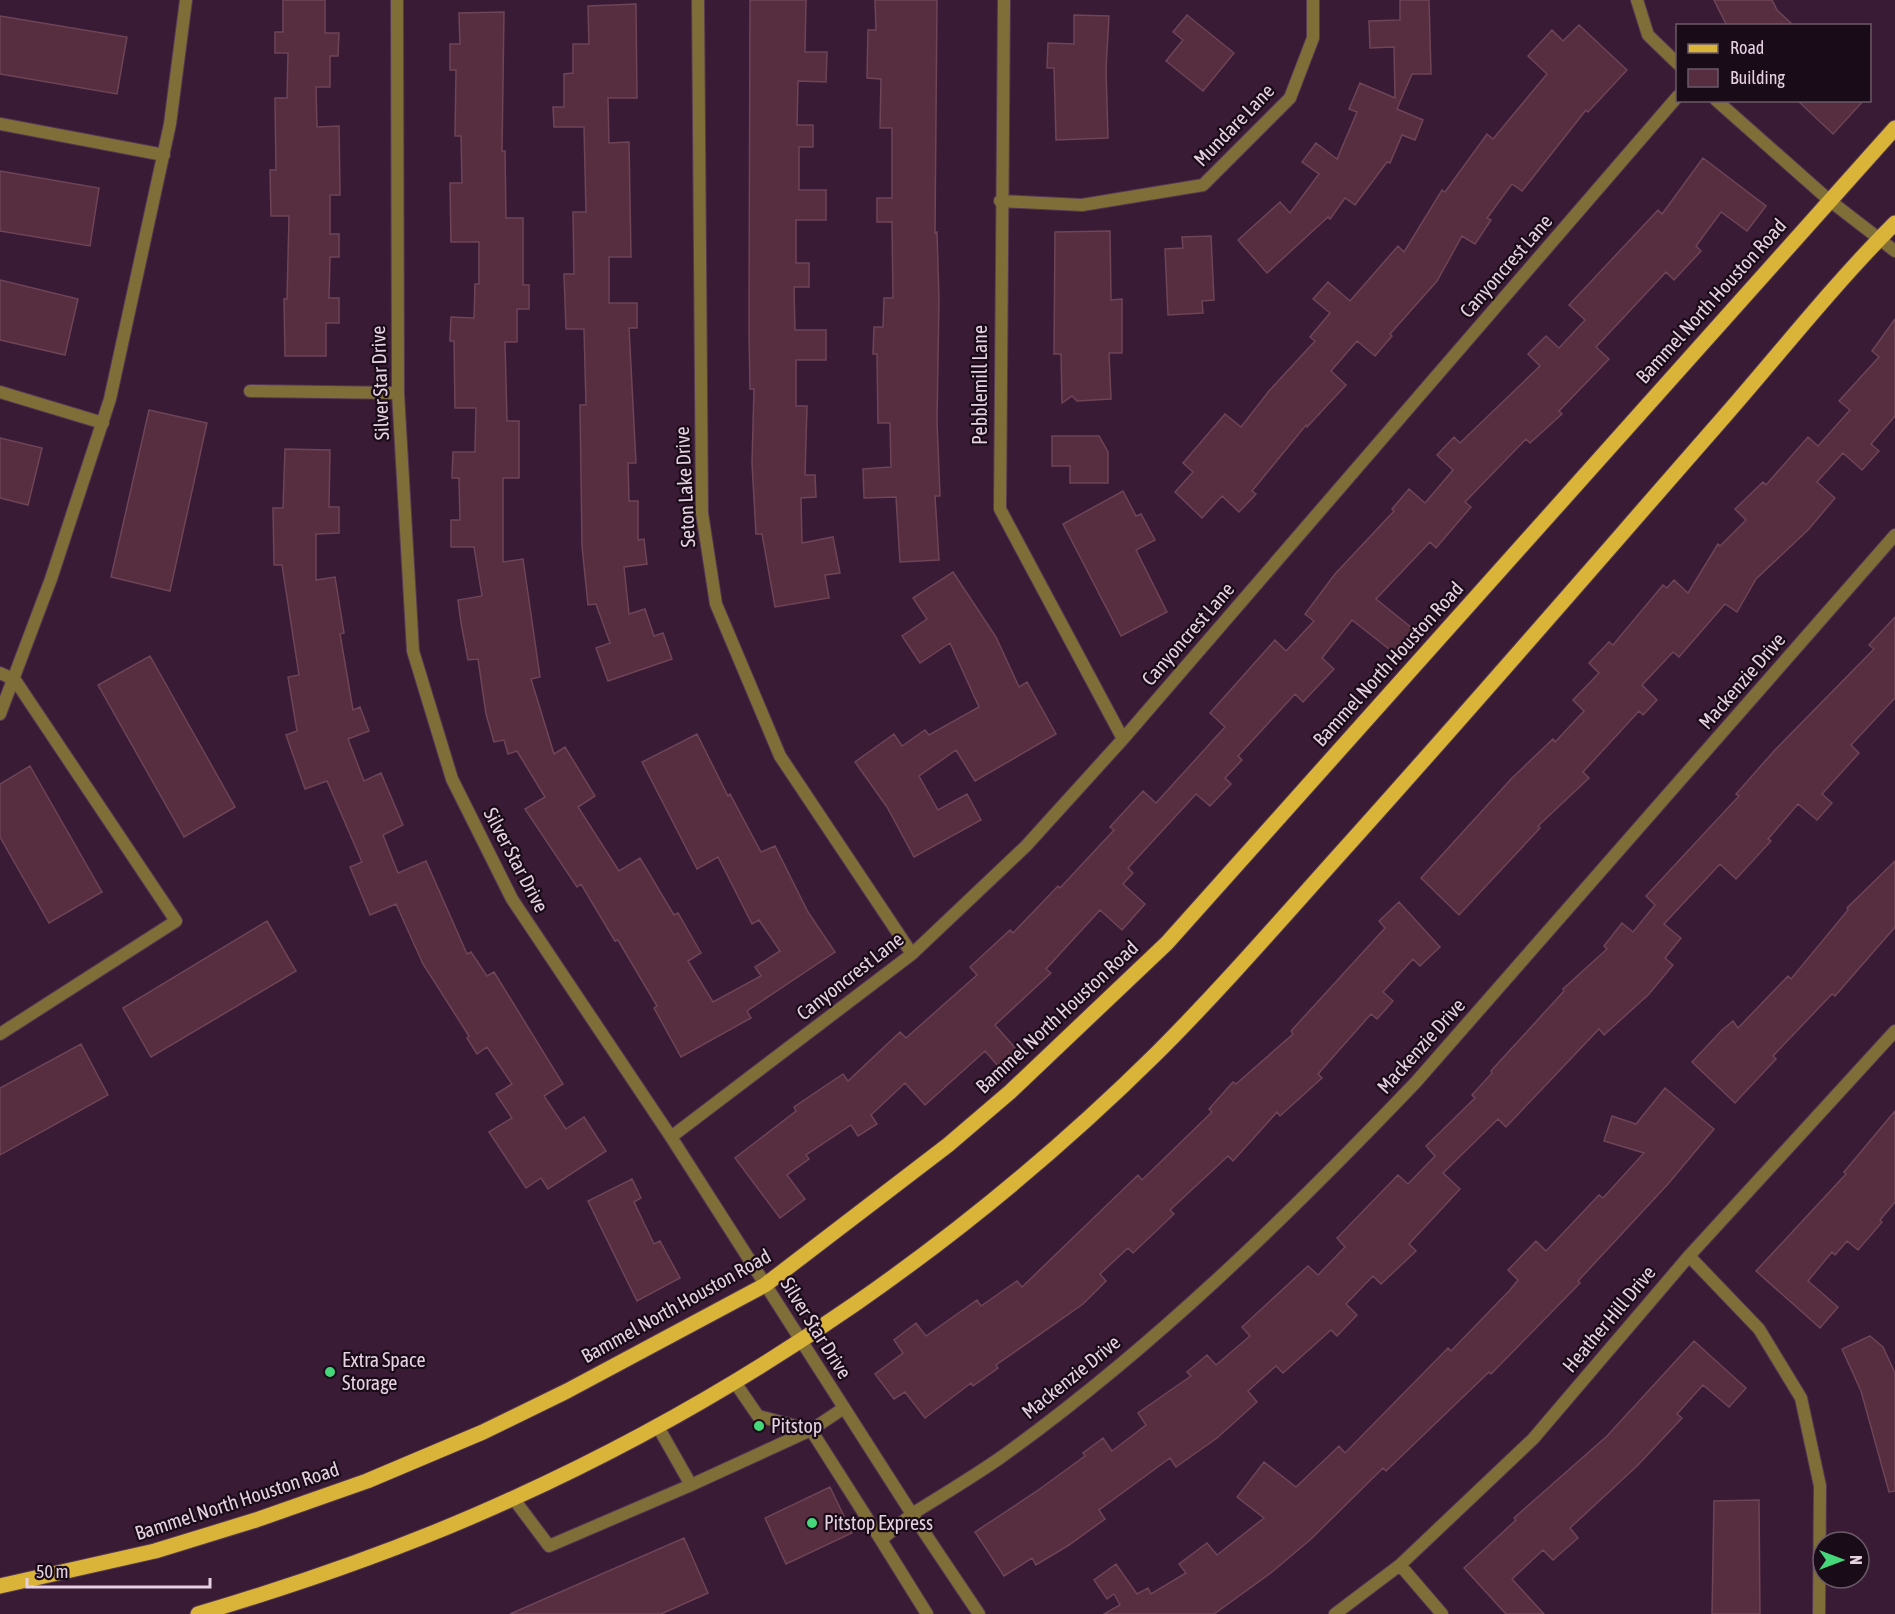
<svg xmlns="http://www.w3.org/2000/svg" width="1895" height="1614" font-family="'Asap Condensed',sans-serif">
  <rect width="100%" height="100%" fill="#391b36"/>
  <path fill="#562e40" stroke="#6e4457" stroke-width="1.5" d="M 283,0 L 325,0 L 325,33 L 339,33 L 338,56 L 330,56 L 330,87 L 316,87 L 317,127 L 339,126 L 340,195 L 330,195 L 330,234 L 339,234 L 339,257 L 330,257 L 329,298 L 339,298 L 339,323 L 326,323 L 326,356 L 285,356 L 284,299 L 287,299 L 289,216 L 271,216 L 270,170 L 276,170 L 275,98 L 287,98 L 288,53 L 275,53 L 275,32 L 283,32 Z
    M 750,0 L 806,0 L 805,52 L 827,52 L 826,82 L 798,81 L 797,125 L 813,125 L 813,147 L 799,147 L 799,190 L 826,190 L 826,220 L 796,220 L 796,263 L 809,263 L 809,287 L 794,287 L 795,330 L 826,330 L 826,360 L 796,360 L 796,406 L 807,406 L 805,475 L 815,475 L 816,497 L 801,498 L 802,543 L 833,537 L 840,573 L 825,575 L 829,598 L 775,607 L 762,534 L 756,534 L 752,463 L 754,389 L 750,389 L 749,331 Z
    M 875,0 L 937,0 L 935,233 L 937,232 L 939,299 L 937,422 L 940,496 L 935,496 L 939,560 L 900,562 L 896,497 L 864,498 L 863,469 L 891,467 L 890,423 L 878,423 L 877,354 L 873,354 L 874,327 L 883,327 L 884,298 L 893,298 L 892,222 L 877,222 L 877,198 L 892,198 L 892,128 L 880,128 L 881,79 L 867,78 L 868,30 L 876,30 Z
    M 1400,0 L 1429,0 L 1431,74 L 1412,74 L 1397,109 L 1423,120 L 1415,140 L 1402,135 L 1390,163 L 1387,162 L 1355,205 L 1345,198 L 1330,219 L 1328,217 L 1267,273 L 1238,240 L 1280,202 L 1290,213 L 1319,174 L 1302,162 L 1316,143 L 1337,159 L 1357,112 L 1349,109 L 1360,83 L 1395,98 L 1394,47 L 1370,48 L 1369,21 L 1400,20 Z
    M 1714,0 L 1772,0 L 1777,10 L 1794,26 L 1727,26 Z
    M 636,4 L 637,98 L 608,98 L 609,143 L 629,142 L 631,257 L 609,257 L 609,303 L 637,303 L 637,328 L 629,328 L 636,463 L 628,463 L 629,501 L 638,501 L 638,540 L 644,539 L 647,564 L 624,567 L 629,614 L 645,609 L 654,636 L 663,633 L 672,659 L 608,681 L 596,648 L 610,643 L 596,604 L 588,605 L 582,546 L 580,405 L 586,405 L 584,329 L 566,329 L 564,274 L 574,274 L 573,212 L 586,212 L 584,127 L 554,127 L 553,107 L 564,107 L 564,74 L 573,73 L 573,44 L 589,44 L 588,6 Z
    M 504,12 L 502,151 L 505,151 L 506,218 L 523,218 L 523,285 L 529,285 L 529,309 L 517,309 L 517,342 L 505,342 L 507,421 L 519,421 L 519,478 L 503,478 L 503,562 L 523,559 L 540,677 L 531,679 L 554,754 L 565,747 L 595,796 L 578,807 L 619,871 L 640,858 L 674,915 L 678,913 L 701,953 L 688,961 L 713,1002 L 761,976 L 755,967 L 780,951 L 759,920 L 752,924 L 718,857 L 697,869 L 642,762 L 697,734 L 728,796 L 730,794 L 761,852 L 775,846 L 808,912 L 835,952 L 747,1011 L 751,1018 L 681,1057 L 654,1008 L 657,1006 L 618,940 L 615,941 L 581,884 L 577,887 L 525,809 L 545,797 L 517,751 L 508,754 L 504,740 L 494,742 L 486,714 L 478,659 L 468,660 L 461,623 L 458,600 L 482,596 L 474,547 L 451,547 L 451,520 L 460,520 L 459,478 L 452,478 L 453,452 L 475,452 L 476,408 L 455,408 L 454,341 L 450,341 L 451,317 L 474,318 L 475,284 L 479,284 L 479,242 L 451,242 L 450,183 L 462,183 L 461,136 L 455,136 L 456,70 L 450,70 L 450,44 L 460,44 L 459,13 Z
    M 1074,15 L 1109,16 L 1106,69 L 1108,138 L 1056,140 L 1054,68 L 1047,68 L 1048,43 L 1074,44 Z
    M 1187,15 L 1234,53 L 1203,91 L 1166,61 L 1183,40 L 1173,32 Z
    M 0,16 L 127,37 L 117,94 L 0,74 Z
    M 1579,25 L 1627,70 L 1588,112 L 1586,110 L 1522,191 L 1512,184 L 1487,218 L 1491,220 L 1475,244 L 1462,236 L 1437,281 L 1390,334 L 1392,336 L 1375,356 L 1357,341 L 1331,371 L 1346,385 L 1307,427 L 1306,425 L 1252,491 L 1256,494 L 1239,512 L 1222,496 L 1202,518 L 1175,492 L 1193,472 L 1183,463 L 1225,414 L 1241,427 L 1269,391 L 1315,341 L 1310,337 L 1330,313 L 1313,299 L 1328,282 L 1350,301 L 1398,246 L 1404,252 L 1442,190 L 1445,192 L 1487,134 L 1493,139 L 1547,74 L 1528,56 L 1552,30 L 1563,41 Z
    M 1797,100 L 1864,100 L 1833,134 Z
    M 1703,158 L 1766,206 L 1747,231 L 1721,212 L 1696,246 L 1701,251 L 1674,280 L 1666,272 L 1596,347 L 1609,359 L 1559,411 L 1562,414 L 1530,443 L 1526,439 L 1465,502 L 1471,507 L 1436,548 L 1430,542 L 1376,599 L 1417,632 L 1398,656 L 1352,620 L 1322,658 L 1334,669 L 1303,702 L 1295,694 L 1238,756 L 1242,760 L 1225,778 L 1231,784 L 1210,806 L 1196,794 L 1128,868 L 1133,873 L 1123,884 L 1145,904 L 1122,930 L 1100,910 L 1046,969 L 1051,973 L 995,1025 L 1017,1050 L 998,1066 L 985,1051 L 925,1105 L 905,1083 L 871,1115 L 877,1124 L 858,1136 L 851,1125 L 806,1155 L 809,1159 L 787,1175 L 805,1199 L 780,1218 L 735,1158 L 796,1111 L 794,1107 L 843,1074 L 848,1081 L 900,1032 L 906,1038 L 977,975 L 970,967 L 1010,930 L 1013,933 L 1058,886 L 1060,888 L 1114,830 L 1110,827 L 1143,791 L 1156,803 L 1225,727 L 1210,713 L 1275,640 L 1286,651 L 1314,621 L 1305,614 L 1335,574 L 1394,511 L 1392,509 L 1409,489 L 1425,503 L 1453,470 L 1437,455 L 1454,437 L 1460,443 L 1540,366 L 1528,354 L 1546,336 L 1559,348 L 1585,320 L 1569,305 L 1658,210 L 1662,214 Z
    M 0,171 L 99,188 L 90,246 L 0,231 Z
    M 1110,231 L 1111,300 L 1122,299 L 1122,353 L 1109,353 L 1111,399 L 1077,401 L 1072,396 L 1062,403 L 1061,354 L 1054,354 L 1055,232 Z
    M 1211,236 L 1214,300 L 1202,301 L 1203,313 L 1168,315 L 1165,249 L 1183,248 L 1182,237 Z
    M 0,280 L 78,299 L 65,355 L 0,340 Z
    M 1895,319 L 1895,416 L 1871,444 L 1879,451 L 1862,470 L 1843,453 L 1817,482 L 1835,498 L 1808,530 L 1756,579 L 1737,612 L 1725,604 L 1679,657 L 1673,652 L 1642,685 L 1657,700 L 1643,715 L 1639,711 L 1583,772 L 1589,778 L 1538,826 L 1540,828 L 1459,915 L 1421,878 L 1512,778 L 1553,739 L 1555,742 L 1584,711 L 1573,700 L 1599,673 L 1589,663 L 1609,642 L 1613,645 L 1663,585 L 1667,588 L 1674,580 L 1688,593 L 1718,544 L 1720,546 L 1746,520 L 1735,509 L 1763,482 L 1766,485 L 1808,437 L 1818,446 L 1850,410 L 1839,401 L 1879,357 L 1872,351 Z
    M 149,410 L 207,423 L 170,591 L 111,577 Z
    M 1052,436 L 1099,436 L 1108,452 L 1108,483 L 1070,483 L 1070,466 L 1052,466 Z
    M 0,438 L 42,448 L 28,505 L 0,498 Z
    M 285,449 L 330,450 L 329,507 L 339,507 L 339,533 L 316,534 L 316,580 L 335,577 L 344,633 L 340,634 L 353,710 L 360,707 L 369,731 L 348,739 L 364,781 L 381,773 L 403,825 L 383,835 L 398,873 L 426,861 L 467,954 L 471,952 L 487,976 L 494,972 L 563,1084 L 544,1096 L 566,1129 L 584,1117 L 606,1151 L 548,1189 L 541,1178 L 526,1188 L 489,1132 L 512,1118 L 496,1094 L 512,1084 L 487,1047 L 477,1054 L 467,1038 L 469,1036 L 423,964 L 396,904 L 370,915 L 350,867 L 362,862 L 327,781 L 305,789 L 286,735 L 297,731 L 288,677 L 299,675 L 282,565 L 274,565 L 273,508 L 283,508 Z
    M 1123,491 L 1136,516 L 1141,514 L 1155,540 L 1136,550 L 1167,612 L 1121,636 L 1063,524 Z
    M 953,572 L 996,637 L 1019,687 L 1027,682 L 1056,734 L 975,781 L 956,750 L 919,776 L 938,810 L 967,794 L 981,820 L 914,857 L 887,807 L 855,762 L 894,734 L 902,746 L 925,730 L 929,735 L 979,707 L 950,643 L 920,663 L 902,636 L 927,619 L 913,598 Z
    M 1895,617 L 1895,698 L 1851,745 L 1859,753 L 1822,794 L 1832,803 L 1817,820 L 1798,804 L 1768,839 L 1771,841 L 1736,879 L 1720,864 L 1664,924 L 1681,938 L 1665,958 L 1673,965 L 1649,994 L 1604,1035 L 1599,1029 L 1506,1127 L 1498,1119 L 1443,1173 L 1460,1189 L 1409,1244 L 1416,1251 L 1381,1284 L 1373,1276 L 1346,1304 L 1357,1315 L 1337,1336 L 1331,1330 L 1283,1373 L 1276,1366 L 1248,1391 L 1257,1402 L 1217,1438 L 1176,1467 L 1170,1458 L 1099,1510 L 1105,1519 L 1069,1545 L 1036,1565 L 1032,1558 L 1004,1576 L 975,1532 L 1037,1491 L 1085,1456 L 1083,1453 L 1103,1438 L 1112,1451 L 1146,1425 L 1138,1413 L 1191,1376 L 1187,1372 L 1207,1355 L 1216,1365 L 1250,1336 L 1242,1327 L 1308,1266 L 1318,1275 L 1345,1247 L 1337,1238 L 1398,1175 L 1408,1184 L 1435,1156 L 1426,1146 L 1475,1098 L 1472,1095 L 1492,1073 L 1491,1071 L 1564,991 L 1563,989 L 1607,949 L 1604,946 L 1622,923 L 1633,932 L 1655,905 L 1646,896 L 1739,796 L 1736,794 L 1774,751 L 1874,649 L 1869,645 Z
    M 150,656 L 235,807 L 184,837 L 98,685 Z
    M 30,766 L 102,892 L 49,923 L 0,837 L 0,784 Z
    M 1895,861 L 1895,927 L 1835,996 L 1832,994 L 1773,1056 L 1776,1059 L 1735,1103 L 1692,1062 L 1722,1030 L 1733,1021 L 1738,1028 L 1788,976 L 1791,979 L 1848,910 L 1847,908 Z
    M 1399,902 L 1440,947 L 1420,966 L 1413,959 L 1383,992 L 1393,1001 L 1377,1019 L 1371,1014 L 1318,1074 L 1322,1078 L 1280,1116 L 1277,1112 L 1233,1161 L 1228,1156 L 1170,1210 L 1174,1214 L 1133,1253 L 1128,1248 L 1100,1274 L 1106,1281 L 1083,1304 L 996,1365 L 998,1368 L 973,1386 L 971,1383 L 925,1418 L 905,1392 L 894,1399 L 875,1374 L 903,1353 L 894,1340 L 916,1323 L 926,1336 L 977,1300 L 981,1306 L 1017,1281 L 1022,1287 L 1138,1175 L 1142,1180 L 1212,1112 L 1209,1109 L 1233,1082 L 1236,1084 L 1293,1034 L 1291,1031 L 1385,928 L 1379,921 Z
    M 267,921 L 296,971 L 151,1057 L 123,1008 Z
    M 81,1044 L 108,1095 L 0,1155 L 0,1088 Z
    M 1665,1088 L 1714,1129 L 1668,1184 L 1578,1281 L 1580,1283 L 1491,1374 L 1489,1372 L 1386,1471 L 1383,1468 L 1311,1539 L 1272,1572 L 1214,1614 L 1104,1614 L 1120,1605 L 1114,1594 L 1107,1599 L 1094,1580 L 1116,1564 L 1137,1594 L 1148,1588 L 1151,1594 L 1186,1573 L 1179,1564 L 1207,1543 L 1217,1555 L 1264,1518 L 1237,1497 L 1264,1462 L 1296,1487 L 1339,1446 L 1345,1453 L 1448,1348 L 1451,1351 L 1510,1290 L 1518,1280 L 1508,1270 L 1536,1241 L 1546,1251 L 1599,1195 L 1603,1198 L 1644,1153 L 1604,1141 L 1612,1116 L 1636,1124 Z
    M 1895,1111 L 1895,1202 L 1880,1220 L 1882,1222 L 1858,1250 L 1847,1241 L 1835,1255 L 1832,1252 L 1808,1281 L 1838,1307 L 1820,1328 L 1756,1271 L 1846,1174 L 1844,1172 Z
    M 632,1179 L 641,1198 L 634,1202 L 654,1244 L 660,1241 L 680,1278 L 637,1301 L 588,1201 Z
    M 1870,1336 L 1883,1347 L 1895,1373 L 1895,1491 L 1889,1492 L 1861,1391 L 1842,1349 Z
    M 1694,1341 L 1746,1388 L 1729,1407 L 1703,1385 L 1677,1414 L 1682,1418 L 1638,1465 L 1570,1528 L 1578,1538 L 1553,1560 L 1543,1550 L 1512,1579 L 1544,1614 L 1506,1614 L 1464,1568 L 1516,1520 L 1514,1518 L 1607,1436 Z
    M 830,1487 L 852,1533 L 786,1564 L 765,1518 Z
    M 1759,1500 L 1760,1614 L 1712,1614 L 1714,1501 Z
    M 684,1538 L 708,1593 L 661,1614 L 510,1614 Z"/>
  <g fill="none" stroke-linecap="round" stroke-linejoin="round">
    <g stroke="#553852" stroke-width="14">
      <path id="lane" d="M 0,124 L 164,155
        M 0,392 L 103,423
        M 0,673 L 15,680 L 176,921 L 0,1034
        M 0,714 L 51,579 L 110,399 L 170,124 L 186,0
        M 734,1381 L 758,1416 L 811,1430 L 881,1540
        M 657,1425 L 691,1485 L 811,1430 L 844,1408
        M 513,1498 L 549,1546 L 691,1485
        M 912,1514 L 881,1540 L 927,1614"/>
    </g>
    <g stroke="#553852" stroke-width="14">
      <path id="street" d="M 397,0 L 398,393 L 413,651 L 452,779 L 512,899 L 671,1137 L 912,1514 L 979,1614
        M 698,0 L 702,513 L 716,604 L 780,756 L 912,954
        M 1004,0 L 1000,509 L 1123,739
        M 1637,0 L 1648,35 L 1678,64
        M 1716,100 L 1829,200 L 1895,251
        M 1000,201 L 1082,205 L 1203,185 L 1290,98 L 1313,38 L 1313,0
        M 250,391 L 398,393
        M 671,1137 L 912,954 L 1026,846 L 1123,739 L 1678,96
        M 1689,1256 L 1759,1329 L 1801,1398 L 1820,1486 L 1819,1614
        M 912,1514 C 941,1496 971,1478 1000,1458 C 1152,1349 1287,1217 1416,1082 L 1895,535
        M 1400,1565 L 1442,1614
        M 1335,1614 L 1400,1565 L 1533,1439 L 1689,1256 L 1895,1031"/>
    </g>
    <g stroke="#553852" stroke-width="17">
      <path id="primary" d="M 0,1586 L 155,1551 L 256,1520 L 367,1481 L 483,1432 L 567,1391 L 765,1285 L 948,1145 L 1010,1092 L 1167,943 L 1895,128
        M 198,1614 C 306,1582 412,1545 514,1498 C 752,1390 971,1237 1157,1053 C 1220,990 1279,922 1339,855 C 1467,713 1591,569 1717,425 C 1776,358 1832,286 1895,223"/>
    </g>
    <use href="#lane" stroke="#806e39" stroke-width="12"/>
    <use href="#street" stroke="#806e39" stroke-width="12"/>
    <use href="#primary" stroke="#dab438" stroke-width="15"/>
  </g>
  <g fill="#45d77a" stroke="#190b17" stroke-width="2">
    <circle cx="330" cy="1372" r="6"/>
    <circle cx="759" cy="1426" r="6"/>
    <circle cx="812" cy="1523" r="6"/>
  </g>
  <g text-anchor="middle" stroke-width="4.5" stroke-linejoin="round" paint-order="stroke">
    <g font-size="20" fill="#e5d1e2" stroke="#190b17">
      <text transform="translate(1234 125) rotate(-46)" y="7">Mundare Lane</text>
      <text transform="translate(1506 266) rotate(-49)" y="7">Canyoncrest Lane</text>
      <text transform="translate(1711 301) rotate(-48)" y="7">Bammel North Houston Road</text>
      <text transform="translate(380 383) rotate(-92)" y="7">Silver Star Drive</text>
      <text transform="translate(980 385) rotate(-90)" y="7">Pebblemill Lane</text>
      <text transform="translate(685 487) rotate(-93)" y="7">Seton Lake Drive</text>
      <text transform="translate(1188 634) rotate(-49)" y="7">Canyoncrest Lane</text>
      <text transform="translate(1388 664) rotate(-48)" y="7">Bammel North Houston Road</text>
      <text transform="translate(1742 681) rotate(-49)" y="7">Mackenzie Drive</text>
      <text transform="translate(516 860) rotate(62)" y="7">Silver Star Drive</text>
      <text transform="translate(850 976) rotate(-38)" y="7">Canyoncrest Lane</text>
      <text transform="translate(1057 1017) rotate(-43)" y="7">Bammel North Houston Road</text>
      <text transform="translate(1421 1046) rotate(-48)" y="7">Mackenzie Drive</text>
      <text transform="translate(676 1306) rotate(-29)" y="7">Bammel North Houston Road</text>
      <text transform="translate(1609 1319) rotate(-50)" y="7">Heather Hill Drive</text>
      <text transform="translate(816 1328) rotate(58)" y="7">Silver Star Drive</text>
      <text transform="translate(1071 1377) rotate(-39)" y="7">Mackenzie Drive</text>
      <text transform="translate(237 1501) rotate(-18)" y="7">Bammel North Houston Road</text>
    </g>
    <g font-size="20" fill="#e5d1e2" stroke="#190b17" text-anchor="start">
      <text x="342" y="1367">Extra Space<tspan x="342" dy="23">Storage</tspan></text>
      <text x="771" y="1433">Pitstop</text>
      <text x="824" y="1530">Pitstop Express</text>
    </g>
  </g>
  <rect x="1676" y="24" width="195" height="78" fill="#190b17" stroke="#6b5a68" stroke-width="1.5"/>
  <rect x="1688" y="44" width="30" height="9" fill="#dab438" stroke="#6b5a68" stroke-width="1.5"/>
  <text x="1730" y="54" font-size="18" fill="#e5d1e2">Road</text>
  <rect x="1688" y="69" width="30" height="18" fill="#562e40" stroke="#6b5a68" stroke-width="1.5"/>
  <text x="1730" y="84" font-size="18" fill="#e5d1e2">Building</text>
  <g transform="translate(1841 1560) rotate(90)"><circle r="28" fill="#190b17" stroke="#6b5a68" stroke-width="1.5"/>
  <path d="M0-4.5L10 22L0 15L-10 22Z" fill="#45d77a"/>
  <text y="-9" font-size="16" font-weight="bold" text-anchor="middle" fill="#e5d1e2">N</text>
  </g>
  <path d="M27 1578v9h183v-9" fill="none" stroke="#e5d1e2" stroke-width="3"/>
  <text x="36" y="1578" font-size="18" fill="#e5d1e2" stroke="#190b17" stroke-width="4.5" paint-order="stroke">50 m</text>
</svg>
